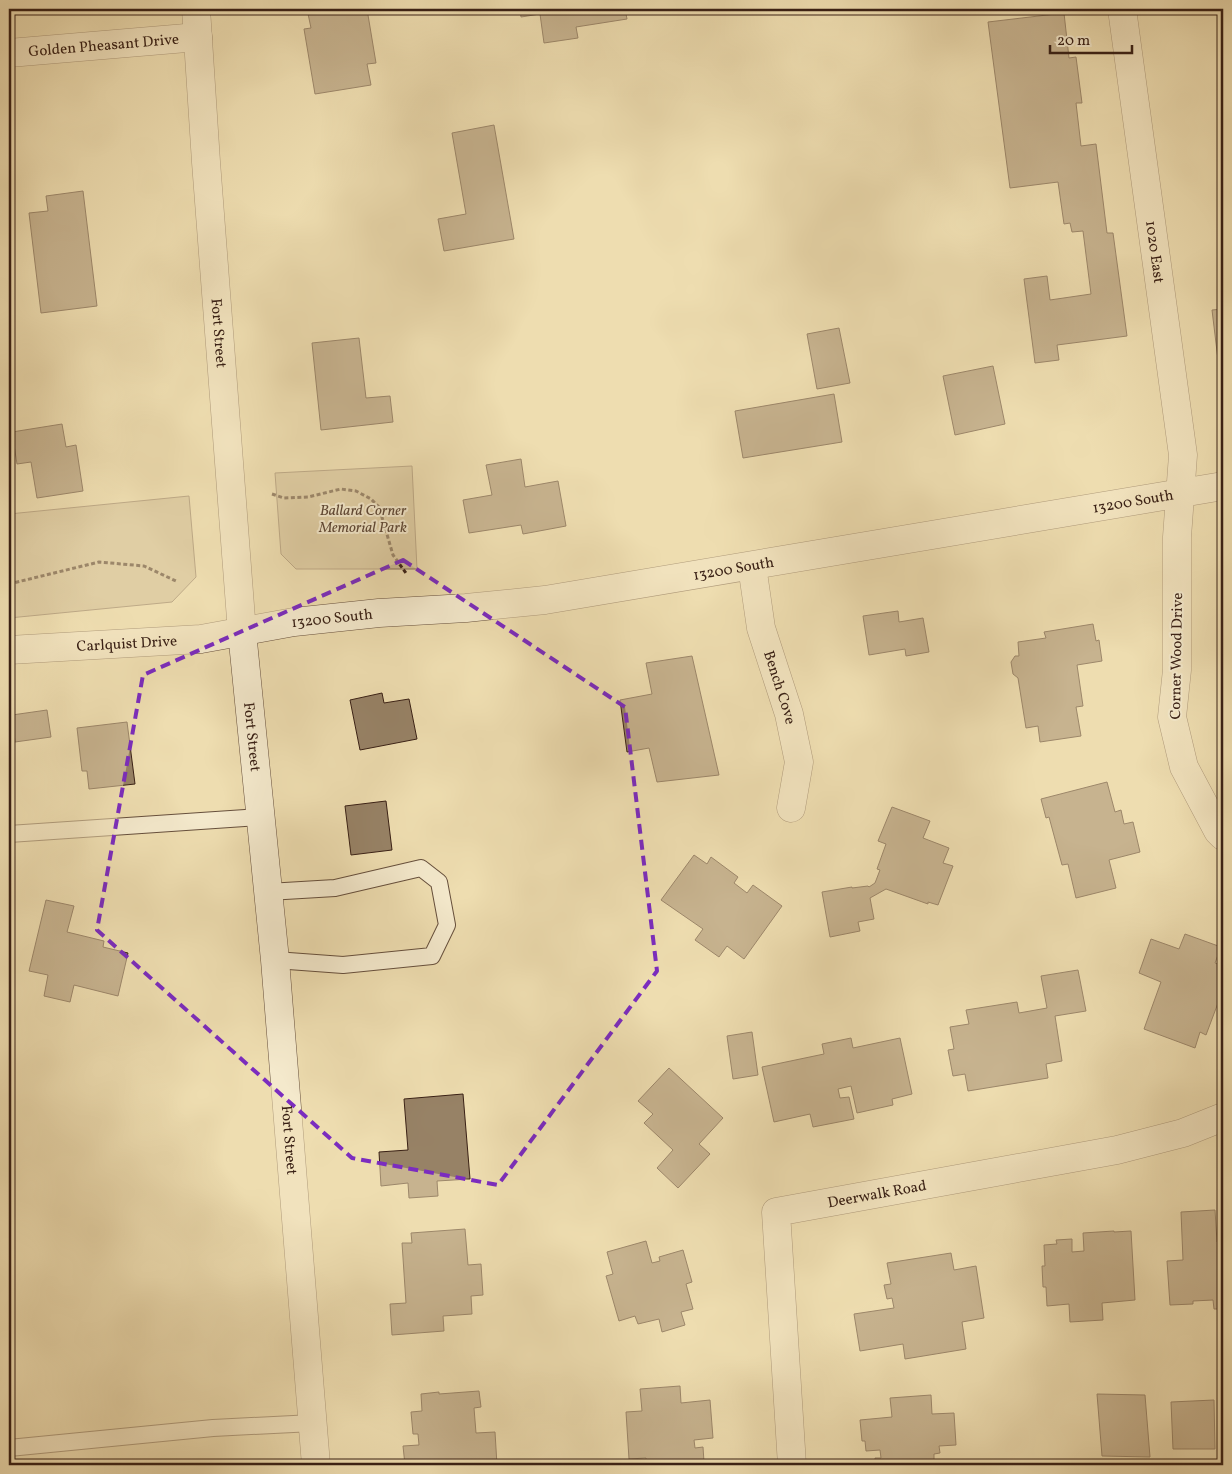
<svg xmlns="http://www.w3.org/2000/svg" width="1232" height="1474" font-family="Vollkorn,serif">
  <rect width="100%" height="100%" fill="#eeddb0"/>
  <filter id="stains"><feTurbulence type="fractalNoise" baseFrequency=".004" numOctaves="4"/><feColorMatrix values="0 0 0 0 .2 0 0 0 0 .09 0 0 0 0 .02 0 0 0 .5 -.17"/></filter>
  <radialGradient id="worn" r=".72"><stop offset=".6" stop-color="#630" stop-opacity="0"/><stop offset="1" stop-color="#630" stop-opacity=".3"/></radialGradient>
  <path fill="#cfbd96" stroke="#846e56" d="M 412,466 L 417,569 L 296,569 L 281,554 L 275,473 Z
    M 189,496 L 196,577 L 172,602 L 9,618 L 9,514 Z"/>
  <path fill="#978266" stroke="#392015" d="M 307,9 L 367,9 L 376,63 L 367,64 L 371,85 L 315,94 L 304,29 L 311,28 Z
    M 520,9 L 625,9 L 627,19 L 576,27 L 578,38 L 544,43 L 540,14 L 521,17 Z
    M 1064,13 L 1069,58 L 1076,57 L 1082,103 L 1076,103 L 1081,146 L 1096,144 L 1107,233 L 1113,233 L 1127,336 L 1057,345 L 1059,360 L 1035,363 L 1024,279 L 1047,276 L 1050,300 L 1091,294 L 1083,231 L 1072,232 L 1070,223 L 1064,224 L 1058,182 L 1010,188 L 988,22 Z
    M 494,125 L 514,239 L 444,251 L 438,219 L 466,214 L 452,133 Z
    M 83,191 L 97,306 L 41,313 L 29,213 L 48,211 L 46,196 Z
    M 1223,309 L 1223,401 L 1212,310 Z
    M 839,328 L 850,383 L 817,389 L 807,334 Z
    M 359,338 L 366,398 L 390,396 L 393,422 L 321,430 L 312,343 Z
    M 993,366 L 1005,424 L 955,435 L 943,376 Z
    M 834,394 L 842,442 L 743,458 L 735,411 Z
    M 62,424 L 66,447 L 76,445 L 83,491 L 37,498 L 31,462 L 17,464 L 12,432 Z
    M 521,459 L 525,487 L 558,481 L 566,526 L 523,534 L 521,525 L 469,533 L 463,500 L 492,495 L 486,465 Z
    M 898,611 L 899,622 L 923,618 L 929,652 L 906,656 L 905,649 L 869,655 L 863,616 Z
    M 1093,624 L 1096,641 L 1099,640 L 1102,661 L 1077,665 L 1083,706 L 1076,707 L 1081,736 L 1040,742 L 1038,726 L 1026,728 L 1018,678 L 1013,674 L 1011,662 L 1015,656 L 1019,656 L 1018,642 L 1046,638 L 1044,632 Z
    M 692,656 L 719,775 L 657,782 L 649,748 L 627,752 L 620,700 L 652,694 L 646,663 Z
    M 382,693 L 384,703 L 409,699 L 417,739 L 360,750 L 350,700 Z
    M 47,710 L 51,737 L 15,742 L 12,715 Z
    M 127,722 L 135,784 L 89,789 L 87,771 L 82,771 L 77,728 Z
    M 1107,782 L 1115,812 L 1121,810 L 1124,824 L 1133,822 L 1140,852 L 1109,860 L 1116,888 L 1076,898 L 1068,864 L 1062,865 L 1049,817 L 1046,818 L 1041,799 Z
    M 386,801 L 392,850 L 351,855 L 345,806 Z
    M 892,807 L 930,821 L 923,838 L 949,848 L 943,863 L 953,866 L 938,905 L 928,902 L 928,904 L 886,889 L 870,898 L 874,919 L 858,922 L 860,931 L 830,937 L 822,892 L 852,887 L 852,888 L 868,886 L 869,887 L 875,883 L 880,870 L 877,869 L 886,844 L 878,841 Z
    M 694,855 L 707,864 L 711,857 L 738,877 L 734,883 L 747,893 L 753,885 L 782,906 L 744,959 L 727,946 L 719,957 L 695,940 L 703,929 L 661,900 Z
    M 46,900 L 74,906 L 67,932 L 104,941 L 103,947 L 128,953 L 118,996 L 74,985 L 70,1002 L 44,996 L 48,975 L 29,971 Z
    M 1185,934 L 1221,947 L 1215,963 L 1223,966 L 1223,1004 L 1218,1003 L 1206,1035 L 1200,1032 L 1195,1048 L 1144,1029 L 1161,982 L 1139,973 L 1151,939 L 1179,949 Z
    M 1078,970 L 1086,1011 L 1055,1016 L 1062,1061 L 1046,1064 L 1048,1078 L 968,1091 L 965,1074 L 953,1076 L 948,1050 L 954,1049 L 950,1027 L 969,1024 L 966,1010 L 1017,1002 L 1019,1013 L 1047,1008 L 1041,976 Z
    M 752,1032 L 758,1075 L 733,1079 L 727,1036 Z
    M 851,1038 L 853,1048 L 900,1038 L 912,1094 L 892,1099 L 893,1105 L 857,1113 L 851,1086 L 838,1089 L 840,1098 L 849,1097 L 854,1119 L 813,1127 L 810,1114 L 774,1122 L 762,1067 L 824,1054 L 822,1044 Z
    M 669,1068 L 723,1118 L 699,1144 L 710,1154 L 678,1188 L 657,1168 L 673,1150 L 644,1123 L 653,1114 L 638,1101 Z
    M 463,1094 L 470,1179 L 437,1181 L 438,1196 L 409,1198 L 408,1183 L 381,1186 L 379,1152 L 408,1150 L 404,1099 Z
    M 1215,1210 L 1217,1242 L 1223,1241 L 1223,1309 L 1214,1309 L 1213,1300 L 1193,1301 L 1193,1304 L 1170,1305 L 1167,1261 L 1183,1260 L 1181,1212 Z
    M 465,1229 L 468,1265 L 481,1264 L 483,1295 L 471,1296 L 472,1314 L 443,1316 L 444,1331 L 392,1335 L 390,1304 L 406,1303 L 402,1243 L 412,1243 L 411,1233 Z
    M 1114,1231 L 1114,1232 L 1131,1231 L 1135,1300 L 1102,1303 L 1103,1320 L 1070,1322 L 1069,1304 L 1047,1306 L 1046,1287 L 1043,1287 L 1042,1266 L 1045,1266 L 1044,1245 L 1057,1244 L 1056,1240 L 1072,1239 L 1072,1252 L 1084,1251 L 1083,1233 Z
    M 646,1241 L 652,1263 L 660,1261 L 659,1257 L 683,1250 L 692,1282 L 686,1284 L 693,1309 L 681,1312 L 685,1325 L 662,1332 L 659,1319 L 638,1324 L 635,1316 L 619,1321 L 606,1276 L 613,1274 L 607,1252 Z
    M 951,1253 L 954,1270 L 976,1266 L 984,1318 L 962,1322 L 966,1349 L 905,1359 L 903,1344 L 860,1351 L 854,1314 L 894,1308 L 892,1298 L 887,1299 L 884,1285 L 891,1284 L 887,1263 Z
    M 680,1386 L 681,1403 L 710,1400 L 713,1438 L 694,1440 L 695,1448 L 703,1447 L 704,1462 L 696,1462 L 696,1465 L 646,1465 L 646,1458 L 629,1459 L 626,1412 L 642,1411 L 640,1389 Z
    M 479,1391 L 481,1407 L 474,1408 L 476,1433 L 495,1432 L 497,1465 L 405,1465 L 403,1446 L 419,1445 L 418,1434 L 413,1434 L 411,1412 L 422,1411 L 421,1394 L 439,1392 L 439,1394 Z
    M 1097,1394 L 1145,1395 L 1150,1457 L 1102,1456 Z
    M 931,1395 L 932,1414 L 954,1413 L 956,1445 L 939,1446 L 940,1453 L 934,1454 L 934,1465 L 940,1465 L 875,1465 L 875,1458 L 881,1458 L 880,1450 L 866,1451 L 865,1441 L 862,1441 L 860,1420 L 892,1417 L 890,1398 Z
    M 1214,1400 L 1215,1449 L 1173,1449 L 1171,1402 Z"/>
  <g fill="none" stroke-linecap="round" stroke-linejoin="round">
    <g stroke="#664f3c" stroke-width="18">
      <path id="service" d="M 9,834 L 260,817
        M 268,892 L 335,888 L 421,868 L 439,882 L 447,925 L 432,956 L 343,965 L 275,960
        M 9,1448 L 213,1428 L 313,1423"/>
    </g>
    <g stroke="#664f3c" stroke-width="29">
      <g id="minor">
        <path id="s1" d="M 1122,9 L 1183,455 L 1177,537 L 1177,670 L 1172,717 L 1184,767 L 1218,831 L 1223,836"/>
        <path id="s2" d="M 752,566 L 761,628 L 789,714 L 799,762 L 791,808"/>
        <path id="s3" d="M 792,1465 L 776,1212 L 1117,1150 L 1183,1133 L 1223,1117"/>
      </g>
    </g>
    <g stroke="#664f3c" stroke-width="29">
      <g id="tertiary">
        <path id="s4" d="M 196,9 L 206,162 L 242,632 L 275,960 L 316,1465"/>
        <path id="s5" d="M 9,53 L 198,37"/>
        <path id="s6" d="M 9,650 L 201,639 L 294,622 L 379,613 L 466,608 L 545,600 L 1223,486"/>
      </g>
    </g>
    <path stroke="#392015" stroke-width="3" stroke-dasharray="4 2.5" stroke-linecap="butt" d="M 272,494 L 284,498 L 308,497 L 341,489 L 356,491 L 371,499 L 379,507 L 393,555 L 406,573
      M 9,584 L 99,562 L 144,566 L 178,582"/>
    <use href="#service" stroke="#f4e9cc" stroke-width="16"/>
    <use href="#minor" stroke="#f4e9cc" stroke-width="28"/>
    <use href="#tertiary" stroke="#f4e9cc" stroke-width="28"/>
  </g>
  <path d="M0 0H1232V1474H0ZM 403,560 L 625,707 L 657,971 L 498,1185 L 352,1158 L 97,930 L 143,675 Z" fill="#eeddb0" fill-opacity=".55" fill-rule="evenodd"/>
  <path fill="none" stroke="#7b2cbf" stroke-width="4" stroke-dasharray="10 6" stroke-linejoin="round" d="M 403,560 L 625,707 L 657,971 L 498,1185 L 352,1158 L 97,930 L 143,675 Z"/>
  <g text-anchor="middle" stroke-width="4" stroke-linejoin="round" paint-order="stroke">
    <g font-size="15" fill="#392015" stroke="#f4e9cc">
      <text dy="5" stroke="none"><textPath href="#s5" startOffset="95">Golden Pheasant Drive</textPath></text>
      <text dy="5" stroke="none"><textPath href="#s1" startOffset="245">1020 East</textPath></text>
      <text dy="5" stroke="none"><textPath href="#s4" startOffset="325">Fort Street</textPath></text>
      <text dy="5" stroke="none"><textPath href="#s6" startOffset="1135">13200 South</textPath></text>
      <text dy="5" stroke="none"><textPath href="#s6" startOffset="730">13200 South</textPath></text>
      <text dy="5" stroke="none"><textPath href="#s6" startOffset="325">13200 South</textPath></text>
      <text dy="5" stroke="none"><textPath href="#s6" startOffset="118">Carlquist Drive</textPath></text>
      <text transform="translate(1176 656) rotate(-89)" y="5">Corner Wood Drive</text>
      <text dy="5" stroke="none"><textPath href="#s2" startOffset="125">Bench Cove</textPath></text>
      <text dy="5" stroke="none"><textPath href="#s4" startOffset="730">Fort Street</textPath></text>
      <text dy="5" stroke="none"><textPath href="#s4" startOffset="1135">Fort Street</textPath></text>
      <text dy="5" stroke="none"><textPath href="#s3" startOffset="356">Deerwalk Road</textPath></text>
    </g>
    <g font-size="15" font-style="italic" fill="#5e4735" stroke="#f4e9cc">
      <text x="363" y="515">Ballard Corner<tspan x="363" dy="17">Memorial Park</tspan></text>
    </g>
  </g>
  <rect width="1232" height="1474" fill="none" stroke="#eeddb0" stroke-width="30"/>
  <rect x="10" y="10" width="1212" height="1454" fill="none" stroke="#392015" stroke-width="2.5"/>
  <rect x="15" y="15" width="1202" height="1444" fill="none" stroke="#392015"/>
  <path d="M1050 45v8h82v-8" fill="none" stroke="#392015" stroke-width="2.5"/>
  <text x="1057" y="45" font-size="15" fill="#392015" stroke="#f4e9cc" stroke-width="4" paint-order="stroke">20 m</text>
  <rect width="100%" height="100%" filter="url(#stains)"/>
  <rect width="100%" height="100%" fill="url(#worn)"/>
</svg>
